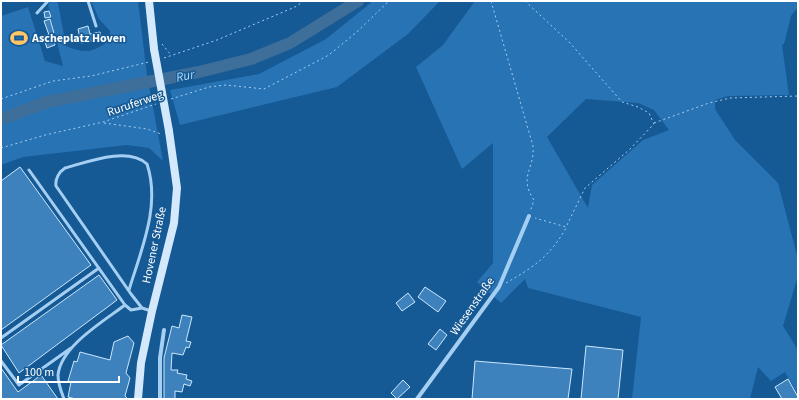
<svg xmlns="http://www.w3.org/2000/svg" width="799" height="400" font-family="'Source Sans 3',sans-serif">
  <rect width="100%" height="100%" fill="#155995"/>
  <path fill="#2873b4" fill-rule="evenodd" d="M 51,1 L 56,1 L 58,3 L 66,46 C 86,54 92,53 110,40 L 110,31 L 99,19 L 91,1 L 138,1 L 147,75 L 163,161 L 149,148 L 127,145 L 23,157 L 1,165 L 1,16 L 28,7 L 45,61 L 63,66 L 51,19 L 52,18 L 48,5 Z
    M 373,1 L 440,1 L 408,34 L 337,87 L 180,125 L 170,90 L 259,74 L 326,39 Z
    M 475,1 L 798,1 L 798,7 L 791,16 L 784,44 L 782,45 L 789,95 L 728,96 L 715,100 L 715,109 L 735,140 L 778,183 L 798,259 L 798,276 L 783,326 L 798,350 L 798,395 L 785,372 L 771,381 L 758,367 L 750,399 L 632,399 L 641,317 L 528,288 L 525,279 L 501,303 L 477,282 L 493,263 L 493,143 L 462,169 L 416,67 L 443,45 ZM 586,99 L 638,103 L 654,110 L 669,130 L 643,140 L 592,185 L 588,208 L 547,137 Z"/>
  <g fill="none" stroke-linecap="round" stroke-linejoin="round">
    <path stroke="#3e6f9a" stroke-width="12" d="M 1,119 L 47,102 L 199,72 L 251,59 L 290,43 L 358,1"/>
  </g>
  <path fill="#3d82bd" stroke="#cce7fc" d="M 49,11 L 51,17 L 45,18 L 44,12 Z
    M 50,19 L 54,33 L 51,34 L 55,45 L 47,48 L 43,36 L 49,35 L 44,21 Z
    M 88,26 L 90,34 L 100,32 L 101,39 L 81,43 L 78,29 Z
    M 20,167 L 91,265 L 1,330 L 1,181 Z
    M 99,275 L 117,300 L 19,373 L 1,345 Z
    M 425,287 L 446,301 L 438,312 L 418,297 Z
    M 408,293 L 415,302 L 402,311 L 396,303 Z
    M 182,315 L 192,317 L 186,341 L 191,342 L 189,348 L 186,347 L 183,355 L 172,353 L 171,370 L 178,370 L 177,373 L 187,375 L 186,379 L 192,381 L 190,386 L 184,384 L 182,392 L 175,391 L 175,399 L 164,399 L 164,358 L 172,326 L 179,328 Z
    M 440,329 L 447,335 L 436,350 L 428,344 Z
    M 128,336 L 134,343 L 126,373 L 130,378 L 125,396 L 128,399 L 76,399 L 68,397 L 71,382 L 68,381 L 74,361 L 77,362 L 80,352 L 110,360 L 114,342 Z
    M 586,346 L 623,350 L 618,399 L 581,399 Z
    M 475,361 L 572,369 L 568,399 L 472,399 Z
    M 1,368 L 18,392 L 41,375 L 58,399 L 1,399 Z
    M 788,379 L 798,397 L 798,399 L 782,399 L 775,387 Z
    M 403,380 L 410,387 L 397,399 L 391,393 Z"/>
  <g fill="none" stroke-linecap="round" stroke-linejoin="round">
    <path stroke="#a5cff2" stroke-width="1" stroke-dasharray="2 3" stroke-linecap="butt" d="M 491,1 L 533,146 C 535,170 518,176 534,200 L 530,212
      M 525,1 L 570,43 L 622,102 L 638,107 L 649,113 L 654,124 L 629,150 L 585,188 L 566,227 L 535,218
      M 162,44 L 171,55
      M 164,58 L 217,40 L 295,7 L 304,1
      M 1,99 L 53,81 L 91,76 L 149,62
      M 171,99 L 209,87 L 226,85 L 264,89 L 329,55 L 359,30 L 389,1
      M 104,123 L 147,129 L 161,134
      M 654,123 L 709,103 L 730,98 L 798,96
      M 1,148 L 45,135 L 103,122 L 156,104
      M 506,283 C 534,267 550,256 566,228"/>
    <path stroke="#a5cff2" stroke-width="3" d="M 88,1 L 96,26
      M 37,13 L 48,1
      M 29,170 L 125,305 L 131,310 L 142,308
      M 129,290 C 141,250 161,206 147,164 C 128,146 87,162 65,168 C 59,172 55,179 56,186 L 131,294 L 142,308 L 151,311
      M 1,338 L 99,268
      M 1,361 L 19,385 L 71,348
      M 64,399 C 61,391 58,384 58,375 C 61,346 104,321 125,305"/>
    <path stroke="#a5cff2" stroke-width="4" d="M 160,399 L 160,358 L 164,330
      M 417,399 L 499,287 L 529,216"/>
    <path stroke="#d4e9fc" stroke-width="8" d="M 149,1 L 154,49
      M 138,399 L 141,363 L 152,311 L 174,223 L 177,188 L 169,131"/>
    <path stroke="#d4e9fc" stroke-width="8" d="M 154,49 L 169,131"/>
  </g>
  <defs>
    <g id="stadium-bare" transform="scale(1.38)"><path d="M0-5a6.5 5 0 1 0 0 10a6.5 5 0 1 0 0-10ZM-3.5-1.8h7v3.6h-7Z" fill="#ffc566" stroke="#155995" stroke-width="2.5" paint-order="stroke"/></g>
  </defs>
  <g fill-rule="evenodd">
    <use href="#stadium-bare" x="19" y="38"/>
  </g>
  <g text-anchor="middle" stroke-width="3" stroke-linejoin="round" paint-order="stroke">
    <g font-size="12" font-weight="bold" fill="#fff" stroke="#155995" text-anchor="start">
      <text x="32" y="42">Ascheplatz Hoven</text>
    </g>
    <g font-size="12" fill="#fff" stroke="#155995">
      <text transform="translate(135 103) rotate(-19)" y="4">Ruruferweg</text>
      <text transform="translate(154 245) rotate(-78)" y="4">Hovener Straße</text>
      <text transform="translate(472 306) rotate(-55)" y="4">Wiesenstraße</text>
    </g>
    <g font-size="13" font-style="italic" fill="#b1d8f8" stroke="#155995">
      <text transform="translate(185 75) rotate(-11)" y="5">Rur</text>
    </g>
  </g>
  <rect width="799" height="400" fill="none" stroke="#ffffff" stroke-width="4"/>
  <path d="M18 376v6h101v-6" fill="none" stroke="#ffffff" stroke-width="2"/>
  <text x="24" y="376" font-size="12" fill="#ffffff" stroke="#155995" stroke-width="3" paint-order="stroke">100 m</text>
</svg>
